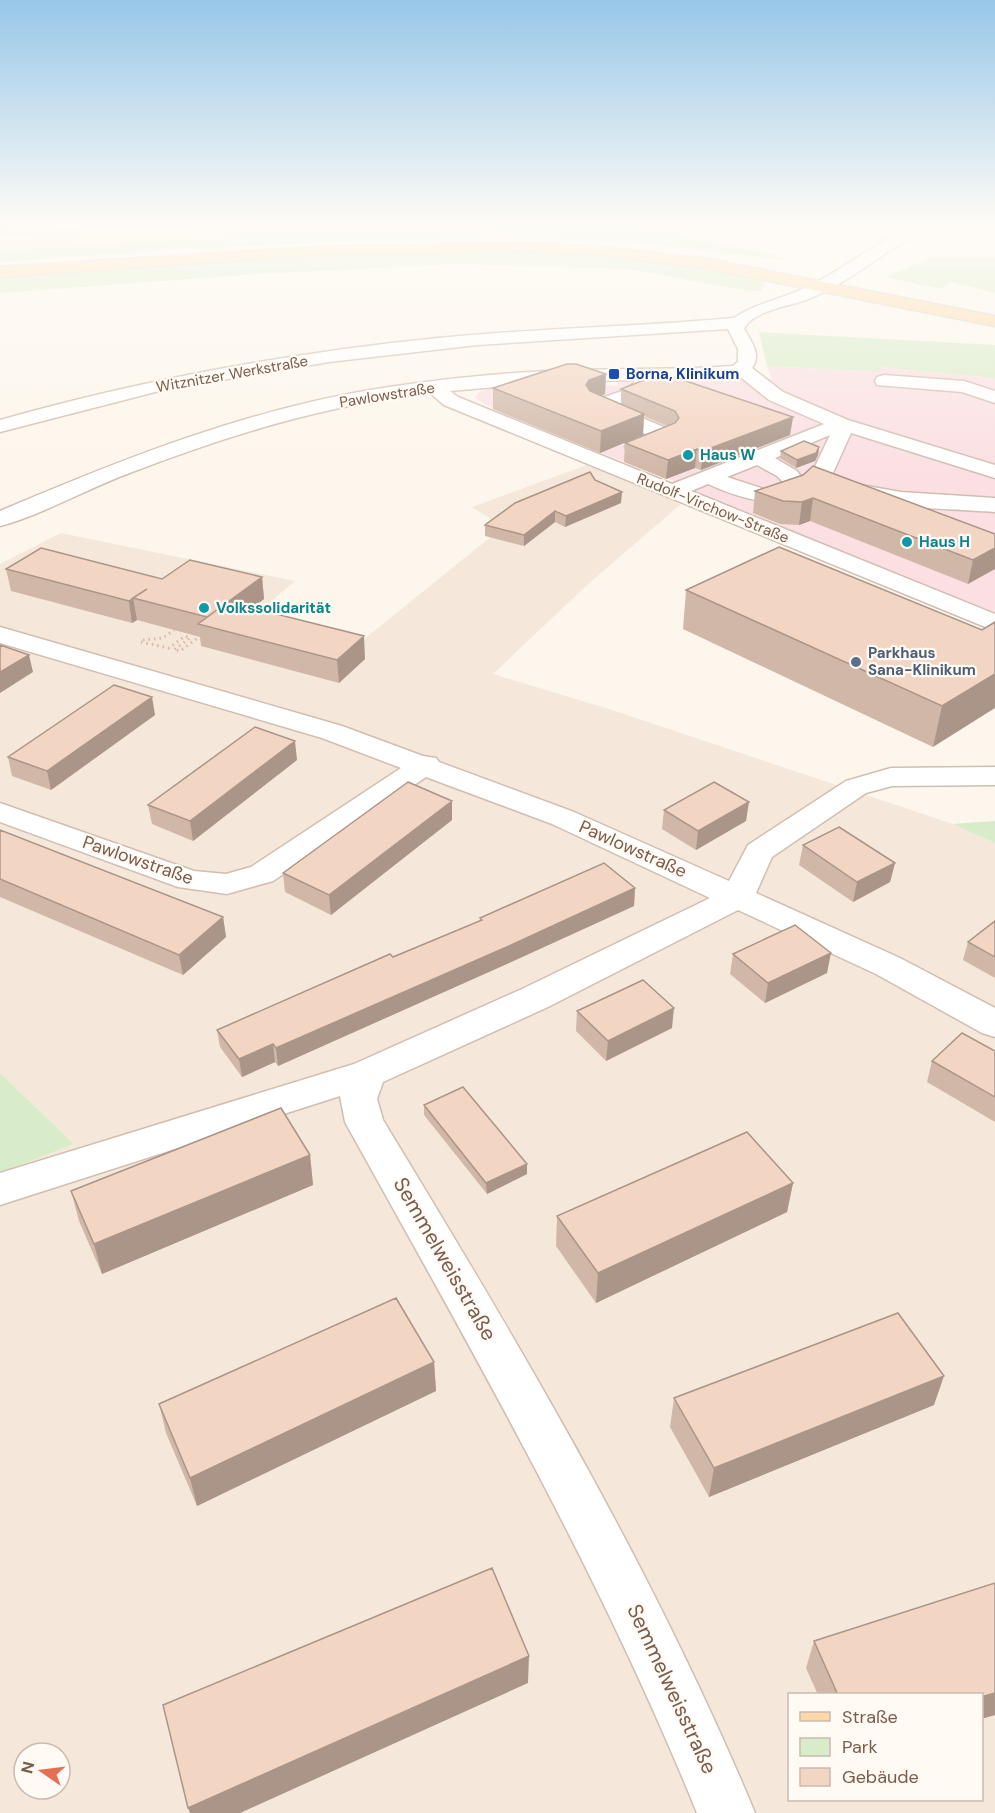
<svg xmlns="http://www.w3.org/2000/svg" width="995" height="1813" font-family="'DM Sans',sans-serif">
  <rect width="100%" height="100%" fill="#fdf6ec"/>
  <path fill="#f5e8da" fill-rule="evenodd" d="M 587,465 L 681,504 L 586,586 L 493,674 L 609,709 L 953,824 L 995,843 L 995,1813 L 0,1813 L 0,1173 L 74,1144 L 0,1073 L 0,564 L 61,533 L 295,581 L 256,614 L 363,640 L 503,527 L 472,507 ZM 790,1694 L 982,1694 L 982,1800 L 790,1800 ZM 24,1753 L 60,1753 L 60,1789 L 24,1789 Z"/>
  <path fill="#fbdfe3" d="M 767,366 L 879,372 L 880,367 L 995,378 L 995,613 L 687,489 L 689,487 L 507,416 L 475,398 L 479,392 L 491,388 L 563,382 L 618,386 L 617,381 L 772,379 Z"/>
  <path fill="#d8ecc9" d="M 446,221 L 619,221 L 632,226 L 775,255 L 786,260 L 608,239 L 497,235 L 179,249 L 0,262 L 0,251 Z
    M 508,250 L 665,262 L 755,277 L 765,282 L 761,291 L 749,291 L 628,269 L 456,264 L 257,274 L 0,293 L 0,275 L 366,251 Z
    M 933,257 L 995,258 L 995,293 L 951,282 L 941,289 L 886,277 Z
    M 759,332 L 995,345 L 995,378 L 880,367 L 880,372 L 767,366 Z
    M 995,821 L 995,843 L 953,824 Z
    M 0,1073 L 74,1144 L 0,1173 Z"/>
  <path fill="#fcefc7" d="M 272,221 L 445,221 L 0,251 L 0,237 Z"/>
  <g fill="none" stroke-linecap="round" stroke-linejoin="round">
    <g stroke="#d1beb0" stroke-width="3">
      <path id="minor" d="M 918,221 L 942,221 L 914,231 L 913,236 C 877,257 845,285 806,300 C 789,306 752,311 744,329 C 751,341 762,355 752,368 L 783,392 L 848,420 L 995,465 L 995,478 L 851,433 L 832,475 L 838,481 L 901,492 L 995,498 L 995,512 C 959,509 829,508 809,479 L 830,435 L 775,458 L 797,471 L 808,486 C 787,516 734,496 708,484 L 691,491 L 995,614 L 995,631 L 444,405 L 430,393 C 324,405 226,436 127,474 C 87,489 39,516 0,526 L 0,511 C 125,458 253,407 389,387 C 451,378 516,371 579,370 C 630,368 681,370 733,366 L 738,362 L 738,349 L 728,329 L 477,345 L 329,362 L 163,390 L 0,432 L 0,420 C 144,379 290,353 438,338 C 536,328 635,327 734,318 C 756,303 782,299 807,287 C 836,273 862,253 891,237 L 880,237 L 878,234 L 880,231 ZM 738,375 L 769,400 L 824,424 L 672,484 L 458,397 L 450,391 L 554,382 L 634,380 L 634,383 L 625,390 L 590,402 L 587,406 L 590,410 L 648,435 L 628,443 L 625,447 L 628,451 L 642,451 L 673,439 L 676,435 L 673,431 L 614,406 L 639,398 L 651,389 L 652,380 ZM 757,465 L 777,476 L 785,484 L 764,489 L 727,477 Z
        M 955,221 L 995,221 L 995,227 L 962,225 Z
        M 884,375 L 964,381 L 995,391 L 995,403 L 962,392 L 877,385 L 875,381 L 877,377 Z
        M 0,627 L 342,726 L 423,756 L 436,758 L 439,762 L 574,812 L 729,881 L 748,845 L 846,781 L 891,768 L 995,767 L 995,785 L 892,786 L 866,793 L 772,857 L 756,893 L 900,958 L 995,1008 L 995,1037 L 982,1033 L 876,974 L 738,910 L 548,1007 L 383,1082 L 377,1099 L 383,1120 C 520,1345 654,1570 755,1813 L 697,1813 C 598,1569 472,1351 345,1122 L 340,1096 L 0,1205 L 0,1173 L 354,1064 L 522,989 L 710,898 L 552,824 L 426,777 L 273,881 L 227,894 L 178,887 L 0,822 L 0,803 L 194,871 L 226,874 L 251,867 L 401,768 L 322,738 L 0,643 Z"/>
    </g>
    <g stroke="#dad1cd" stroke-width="3">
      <path id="major" d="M 529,243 L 601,247 L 708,259 L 995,316 L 995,326 L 708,269 L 601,255 L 529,251 L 316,255 L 0,277 L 0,267 L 316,247 Z"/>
    </g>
    <g stroke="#dad1cd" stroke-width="3">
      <path id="highway" d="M 108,221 L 187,221 L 180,225 L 0,236 L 0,228 Z"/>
    </g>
    <path stroke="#d9b8a5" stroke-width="1.5" stroke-dasharray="1 2" stroke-linecap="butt" d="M 627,221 L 675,233"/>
    <path stroke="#d9b8a5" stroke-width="3" stroke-dasharray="1.5 4" stroke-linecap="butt" d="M 143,640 L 163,638 L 174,630
      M 141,642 L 169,648 L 185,636 L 190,638 L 174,650 L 180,651 L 202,635"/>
    <use href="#minor" fill="#fff" fill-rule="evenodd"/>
    <use href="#major" fill="#fbd9a5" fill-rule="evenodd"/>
    <use href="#highway" fill="#f7b7a3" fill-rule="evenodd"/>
  </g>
  <path fill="#d1b7a8" d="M 606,374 L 605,394 L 601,396 L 621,404 L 621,389 L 793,417 L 790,435 L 701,470 L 695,468 L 666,479 L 624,462 L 625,443 L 667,426 L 644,416 L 643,435 L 600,453 L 493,409 L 493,388 Z
    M 819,447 L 818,455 L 815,461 L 796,468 L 780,458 L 781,451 Z
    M 803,475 L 995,534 L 968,584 L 810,521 L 799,525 L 780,524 L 753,513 L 755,491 Z
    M 595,480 L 621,503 L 565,527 L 555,522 L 524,546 L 485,536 L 485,525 Z
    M 6,569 L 162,579 L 262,577 L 264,599 L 252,608 L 365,659 L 339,683 L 201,646 L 200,637 L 137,620 L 132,623 L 11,591 Z
    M 686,590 L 982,630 L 933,747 L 683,629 Z
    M 155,715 L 51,790 L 12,776 L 8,757 Z
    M 297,760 L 193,841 L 152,824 L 148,805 Z
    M 664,810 L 746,821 L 696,850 L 662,829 Z
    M 452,820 L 331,915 L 285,892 L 283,873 Z
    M 0,830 L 223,917 L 226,937 L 183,975 L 0,897 Z
    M 803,845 L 895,863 L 890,882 L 853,902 L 799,865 Z
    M 635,888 L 634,906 L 509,963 L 278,1066 L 275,1062 L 242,1077 L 220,1047 L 217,1030 L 480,921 L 480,918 Z
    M 995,921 L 995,978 L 963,960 L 968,942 Z
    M 733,954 L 827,973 L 765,1003 L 730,974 Z
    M 577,1011 L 672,1028 L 606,1061 L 576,1031 Z
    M 995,1051 L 995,1122 L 927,1082 L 932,1061 Z
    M 424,1105 L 527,1174 L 487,1194 L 424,1115 Z
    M 310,1155 L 313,1185 L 102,1274 L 79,1221 L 71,1191 Z
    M 793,1183 L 787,1212 L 596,1303 L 556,1246 L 557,1216 Z
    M 434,1362 L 436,1391 L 197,1506 L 166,1433 L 159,1404 Z
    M 674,1398 L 934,1405 L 709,1497 L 670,1427 Z
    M 995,1583 L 995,1715 L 981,1719 L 981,1695 L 818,1695 L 806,1668 L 814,1641 Z"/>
  <path fill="#aa9588" d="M 606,374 L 605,394 L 588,401 L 586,385 L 589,380 Z
    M 644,414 L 643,435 L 600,453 L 601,431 Z
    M 793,417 L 790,435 L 701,470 L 703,451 Z
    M 819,447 L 818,455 L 815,461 L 796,468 L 797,460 Z
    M 697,449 L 695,468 L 666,479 L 668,460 Z
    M 622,492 L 621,503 L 565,527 L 566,516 Z
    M 813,498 L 810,521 L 799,525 L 802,502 Z
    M 555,511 L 555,522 L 524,546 L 524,535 Z
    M 995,548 L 995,569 L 968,584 L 973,560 Z
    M 262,577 L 264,599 L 231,624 L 228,602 Z
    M 133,598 L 137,620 L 132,623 L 129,601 Z
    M 364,636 L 365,659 L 339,683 L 337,660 Z
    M 29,655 L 33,672 L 0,693 L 0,672 Z
    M 995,674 L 995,708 L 933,747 L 942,706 Z
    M 152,697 L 155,715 L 51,790 L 47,771 Z
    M 295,741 L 297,760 L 193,841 L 190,821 Z
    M 452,801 L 452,820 L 331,915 L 329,895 Z
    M 749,802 L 746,821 L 696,850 L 698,831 Z
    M 895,863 L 890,882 L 853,902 L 857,882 Z
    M 635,888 L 634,906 L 509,963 L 278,1066 L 276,1048 Z
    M 223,917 L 226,937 L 183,975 L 179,955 Z
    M 831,953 L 827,973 L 765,1003 L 768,983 Z
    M 674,1008 L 672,1028 L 606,1061 L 608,1041 Z
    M 273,1044 L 275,1062 L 242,1077 L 239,1059 Z
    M 310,1155 L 313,1185 L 102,1274 L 94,1244 Z
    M 527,1164 L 527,1174 L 487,1194 L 486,1183 Z
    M 793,1183 L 787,1212 L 596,1303 L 598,1273 Z
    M 434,1362 L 436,1391 L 197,1506 L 190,1478 Z
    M 944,1376 L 934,1405 L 709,1497 L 714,1468 Z
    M 529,1656 L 528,1683 L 240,1813 L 190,1813 L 188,1808 Z
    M 995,1693 L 995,1715 L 981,1719 L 981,1697 Z"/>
  <path fill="#f3d5c3" stroke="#aa9588" stroke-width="1.5" d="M 567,364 L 576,364 L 606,374 L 589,380 L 586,385 L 590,391 L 644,414 L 601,431 L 493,388 Z
    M 662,373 L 793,417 L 703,451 L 697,449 L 668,460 L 625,443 L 675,423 L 679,418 L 675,411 L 621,389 Z
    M 804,441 L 819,447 L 816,453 L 797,460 L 781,451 Z
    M 813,466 L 995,534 L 995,548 L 973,560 L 813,498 L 802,502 L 783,501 L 755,491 L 803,475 Z
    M 590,472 L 595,480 L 622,492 L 566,516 L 555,511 L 524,535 L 485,525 L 515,503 Z
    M 779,547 L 982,630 L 995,622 L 995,674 L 942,706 L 686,590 Z
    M 41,548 L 162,579 L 190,560 L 262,577 L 228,602 L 364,636 L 337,660 L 198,624 L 225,604 L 207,617 L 133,598 L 147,589 L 129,601 L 6,569 Z
    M 0,645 L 29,655 L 0,672 Z
    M 114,685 L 152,697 L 47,771 L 8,757 Z
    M 255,727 L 295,741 L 190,821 L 148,805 Z
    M 408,782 L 452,801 L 329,895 L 283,873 Z
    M 714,782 L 749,802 L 698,831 L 664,810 Z
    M 839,827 L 895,863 L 857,882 L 803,845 Z
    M 0,830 L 223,917 L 179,955 L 0,879 Z
    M 604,863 L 635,888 L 509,946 L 276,1048 L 273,1044 L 239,1059 L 217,1030 L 390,954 L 393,957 L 482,920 L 480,918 Z
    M 995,921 L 995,957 L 968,942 Z
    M 795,925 L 831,953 L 768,983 L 733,954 Z
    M 643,980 L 674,1008 L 608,1041 L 577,1011 Z
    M 962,1033 L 995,1051 L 995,1097 L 932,1061 Z
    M 463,1087 L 527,1164 L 486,1183 L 424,1105 Z
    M 281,1108 L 310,1155 L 94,1244 L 71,1191 Z
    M 747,1132 L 793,1183 L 598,1273 L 557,1216 Z
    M 396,1298 L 434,1362 L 190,1478 L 159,1404 Z
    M 898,1313 L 944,1376 L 714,1468 L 674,1398 Z
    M 492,1568 L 529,1656 L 188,1808 L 163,1705 Z
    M 995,1583 L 995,1693 L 981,1697 L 981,1695 L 838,1695 L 814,1641 Z"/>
  <linearGradient id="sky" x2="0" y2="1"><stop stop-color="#97c7e8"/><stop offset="0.47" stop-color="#fefbf6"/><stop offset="1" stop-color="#fefbf6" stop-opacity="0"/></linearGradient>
  <rect width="995" height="475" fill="url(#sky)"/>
  <rect fill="#1a4fb4" stroke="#fffaf3" stroke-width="2" x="608" y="368" width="12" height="12" rx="3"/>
  <g fill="#0f9aa8" stroke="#fffaf3" stroke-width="2">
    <circle cx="688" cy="455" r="6"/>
    <circle cx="907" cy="542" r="6"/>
    <circle cx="204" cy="608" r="6"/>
  </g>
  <circle fill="#5c6f8a" stroke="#fffaf3" stroke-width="2" cx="856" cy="662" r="6"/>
  <g text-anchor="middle" stroke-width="4.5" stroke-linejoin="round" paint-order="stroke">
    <g font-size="15" fill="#7a5c4d" stroke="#fffaf3">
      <text transform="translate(232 374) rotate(-10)" y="5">Witznitzer Werkstraße</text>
      <text transform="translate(387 395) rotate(-9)" y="5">Pawlowstraße</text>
      <text transform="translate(713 508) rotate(22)" y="5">Rudolf-Virchow-Straße</text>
    </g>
    <g font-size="15" font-weight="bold" fill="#164399" stroke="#fffaf3" text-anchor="start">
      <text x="626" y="379">Borna, Klinikum</text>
    </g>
    <g font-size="15" font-weight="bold" fill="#0d838f" stroke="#fffaf3" text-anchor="start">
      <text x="700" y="460">Haus W</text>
      <text x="919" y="547">Haus H</text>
      <text x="216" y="613">Volkssolidarität</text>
    </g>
    <g font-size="15" font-weight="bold" fill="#4e5e75" stroke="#fffaf3" text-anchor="start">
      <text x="868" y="658">Parkhaus<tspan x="868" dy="17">Sana-Klinikum</tspan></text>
    </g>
    <g font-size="18" fill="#7a5c4d" stroke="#fffaf3">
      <text transform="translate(633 849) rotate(24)" y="6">Pawlowstraße</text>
      <text transform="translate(138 860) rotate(19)" y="6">Pawlowstraße</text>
    </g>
    <g font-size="21" fill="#7a5c4d" stroke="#fffaf3">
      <text transform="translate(445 1259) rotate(60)" y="7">Semmelweisstraße</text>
      <text transform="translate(672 1689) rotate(65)" y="7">Semmelweisstraße</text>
    </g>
  </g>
  <rect x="788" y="1693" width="195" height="108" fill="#fffaf3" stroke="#cabbb1" stroke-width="1.5"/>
  <rect x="800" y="1712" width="30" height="9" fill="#fbd9a5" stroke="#cabbb1" stroke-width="1.5"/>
  <text x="842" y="1723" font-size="18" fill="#7a5c4d">Straße</text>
  <rect x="800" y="1738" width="30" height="18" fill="#d8ecc9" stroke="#cabbb1" stroke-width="1.5"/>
  <text x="842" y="1753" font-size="18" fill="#7a5c4d">Park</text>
  <rect x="800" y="1768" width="30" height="18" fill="#f3d5c3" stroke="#cabbb1" stroke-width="1.5"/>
  <text x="842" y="1783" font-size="18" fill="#7a5c4d">Gebäude</text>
  <g transform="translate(42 1771) rotate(284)"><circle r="28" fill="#fffaf3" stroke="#cabbb1" stroke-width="1.5"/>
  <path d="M0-4.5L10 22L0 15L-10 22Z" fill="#e76f51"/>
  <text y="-9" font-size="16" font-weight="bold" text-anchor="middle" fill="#7a5c4d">N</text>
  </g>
</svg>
